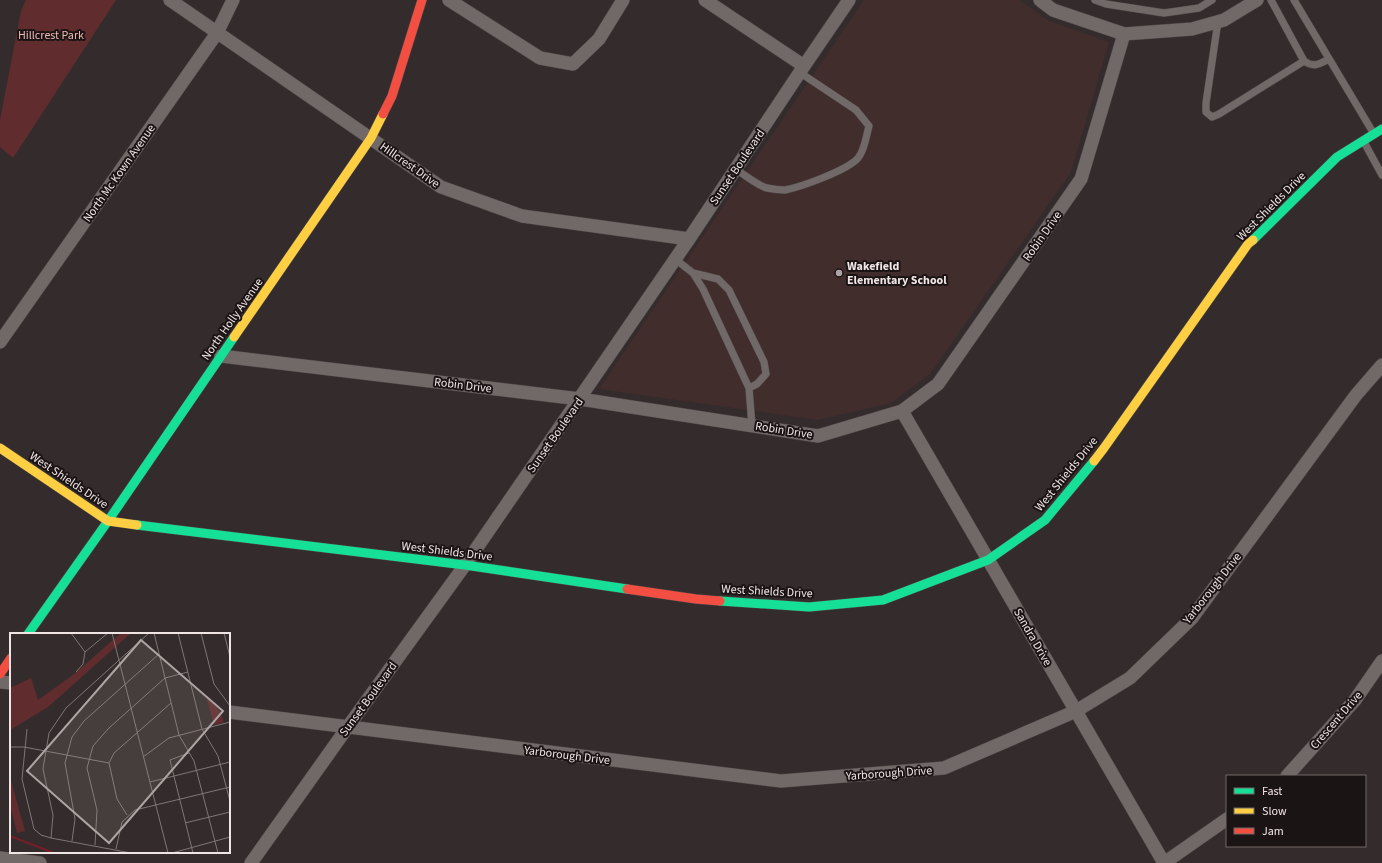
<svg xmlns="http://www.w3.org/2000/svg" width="1382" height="863" font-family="'Source Sans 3',sans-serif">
  <rect width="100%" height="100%" fill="#342c2c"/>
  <path fill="#412d2c" d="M 864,0 L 1019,0 L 1049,21 L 1109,42 L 1071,172 L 930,374 L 891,403 L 818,420 L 599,389 Z"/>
  <path fill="#602c2e" d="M 26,0 L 116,0 L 13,158 L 0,147 L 0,120 L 21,11 Z"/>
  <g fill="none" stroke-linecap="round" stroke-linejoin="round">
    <g stroke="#4e4747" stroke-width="8">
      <path id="lane" d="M 1095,0 L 1106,4 L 1164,13 L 1199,8 L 1212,0
        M 1271,0 L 1304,61
        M 1294,0 L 1374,134
        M 1218,21 L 1206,103 L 1206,112 L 1212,117 L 1219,114 L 1304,61 C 1314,68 1319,64 1329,59
        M 1364,142 L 1382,175
        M 735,169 C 744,174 758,186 767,188 C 772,189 780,190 785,190 C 801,187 848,170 858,158 C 865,150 866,136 869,126 L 856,110 L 799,72
        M 675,259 L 693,273 L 703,289 L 749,388 L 752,426
        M 693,273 L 718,279 L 729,290 L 764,362 L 766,374 L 757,384 L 749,388"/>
    </g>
    <g stroke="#4e4747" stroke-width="14">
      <path id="street" d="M 170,0 L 441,187 L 522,216 L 689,239
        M 449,0 L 540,58 L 573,64 L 599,39 L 623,0
        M 705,0 L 804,66
        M 1040,0 L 1053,10 L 1124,34 L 1192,29 L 1224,20 L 1257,0
        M 0,342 L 217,33 L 233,0
        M 221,356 L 580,399 L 818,436 L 902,411 L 938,384 L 1081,179 L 1124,34
        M 902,411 L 1164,863
        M 0,682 L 11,683
        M 229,712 L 781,781 L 944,768 L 1076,711 L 1130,678 L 1192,618 L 1356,395 L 1382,365
        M 1287,776 L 1355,700 L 1382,661
        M 0,858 L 40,863
        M 251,863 L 347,728 L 465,565 L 689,239 L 804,66 L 849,0
        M 1164,863 L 1227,819"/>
    </g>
    <g stroke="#4e4747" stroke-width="10">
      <path id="fast" d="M 1253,240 L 1337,157 L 1382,129
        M 137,525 L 465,565 L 627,589
        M 720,601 L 809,607 L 883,600 L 988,560 L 1045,520 L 1094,461
        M 28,634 L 108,521 L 234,337"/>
    </g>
    <g stroke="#4e4747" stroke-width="10">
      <path id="slow" d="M 234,337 L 371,138 L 383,114
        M 0,448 L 108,521 L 137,525
        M 1094,461 L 1104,448 L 1248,244 L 1253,240"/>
    </g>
    <g stroke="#4e4747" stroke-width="10">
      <path id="jam" d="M 383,114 L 392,96 L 422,0
        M 627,589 L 696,599 L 720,601
        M 0,674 L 11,658"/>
    </g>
    <use href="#lane" stroke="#706968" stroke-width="7"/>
    <use href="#street" stroke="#706968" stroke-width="13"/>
    <use href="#fast" stroke="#16e098" stroke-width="9"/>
    <use href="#slow" stroke="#ffcf43" stroke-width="9"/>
    <use href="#jam" stroke="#f24e42" stroke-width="9"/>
  </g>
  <circle fill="#aea4a4" stroke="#1b1414" stroke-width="1.5" cx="839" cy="273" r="4"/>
  <g text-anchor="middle" stroke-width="4" stroke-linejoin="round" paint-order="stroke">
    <g font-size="12" fill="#efb8b6" stroke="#1b1414">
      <text x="51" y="39">Hillcrest Park</text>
    </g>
    <g font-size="12" fill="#efe5e4" stroke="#1b1414">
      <text transform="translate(410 165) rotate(35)" y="4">Hillcrest Drive</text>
      <text transform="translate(737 167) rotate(-56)" y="4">Sunset Boulevard</text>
      <text transform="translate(119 173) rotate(-55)" y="4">North Mc Kown Avenue</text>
      <text transform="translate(1271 206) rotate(-45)" y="4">West Shields Drive</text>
      <text transform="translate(1042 236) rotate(-55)" y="4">Robin Drive</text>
      <text transform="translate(232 319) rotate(-55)" y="4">North Holly Avenue</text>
      <text transform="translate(463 385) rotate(7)" y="4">Robin Drive</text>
      <text transform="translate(784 430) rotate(9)" y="4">Robin Drive</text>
      <text transform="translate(555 435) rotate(-55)" y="4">Sunset Boulevard</text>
      <text transform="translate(1066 474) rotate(-51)" y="4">West Shields Drive</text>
      <text transform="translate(69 480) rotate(34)" y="4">West Shields Drive</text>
      <text transform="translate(447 551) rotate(7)" y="4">West Shields Drive</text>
      <text transform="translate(1212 588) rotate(-52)" y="4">Yarborough Drive</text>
      <text transform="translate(767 591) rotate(3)" y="4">West Shields Drive</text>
      <text transform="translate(1033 637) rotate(60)" y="4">Sandra Drive</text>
      <text transform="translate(368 699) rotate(-54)" y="4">Sunset Boulevard</text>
      <text transform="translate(1336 720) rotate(-49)" y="4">Crescent Drive</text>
      <text transform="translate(567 755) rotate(7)" y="4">Yarborough Drive</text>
      <text transform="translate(889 773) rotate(-4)" y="4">Yarborough Drive</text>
    </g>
    <g font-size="12" font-weight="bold" fill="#efe5e4" stroke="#1b1414" text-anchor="start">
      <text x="847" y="270">Wakefield<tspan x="847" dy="14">Elementary School</tspan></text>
    </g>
  </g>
  <g transform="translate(10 633)">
    <rect width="220" height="220" fill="#342c2c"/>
    <path d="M 111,0 L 121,0 L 38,74 L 0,97 L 0,55 L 21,45 L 28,67 L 63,42 ZM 197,66 L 200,66 L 210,79 L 214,89 L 204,92 ZM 0,144 L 15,198 L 7,200 L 0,172 Z" fill="#602c2e"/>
    <path fill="none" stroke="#761e27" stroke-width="2" d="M 0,203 L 44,220"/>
    <path fill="none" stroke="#7f7676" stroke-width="1" d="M 61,0 L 75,19M 102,0 L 158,220M 144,0 L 169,102 L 184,128 L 208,220M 168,0 L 192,96 L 208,123 L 220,168M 191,0 L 204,51 L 220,73M 214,0 L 220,24M 75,19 L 98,0M 66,39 L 73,31 L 75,19M 17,96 L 12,146 L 24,196 L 31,202 L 41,205 L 121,220M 0,114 L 14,114 L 99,130M 179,120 L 160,127 L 183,220M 133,124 L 159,105 L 220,89M 140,149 L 220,129M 117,182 L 107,166 L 99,130 L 104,120 L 161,70M 175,190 L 220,179M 41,205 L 43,182 L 33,136 L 39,100 L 56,75 L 139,0M 62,208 L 65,186 L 55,130 L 62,104 L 74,88 L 149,21M 85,212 L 87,177 L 77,135 L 83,113 L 99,95 L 155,45 L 178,39M 106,216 L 112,189 L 125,177 L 220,154M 162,220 L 220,204"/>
    <path fill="#aea4a4" fill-opacity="0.15" stroke="#aea4a4" stroke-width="2" d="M 131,7 L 213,78 L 99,210 L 17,138 Z"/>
    <rect width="220" height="220" fill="none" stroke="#efe5e4" stroke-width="2"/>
  </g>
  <rect x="1226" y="775" width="140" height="72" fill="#1b1414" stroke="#706867"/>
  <rect x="1234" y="788" width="20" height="6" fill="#16e098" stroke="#706867"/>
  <text x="1262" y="795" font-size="12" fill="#efe5e4">Fast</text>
  <rect x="1234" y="808" width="20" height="6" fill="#ffcf43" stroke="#706867"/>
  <text x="1262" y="815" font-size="12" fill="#efe5e4">Slow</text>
  <rect x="1234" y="828" width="20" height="6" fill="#f24e42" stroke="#706867"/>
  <text x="1262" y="835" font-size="12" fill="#efe5e4">Jam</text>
</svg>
